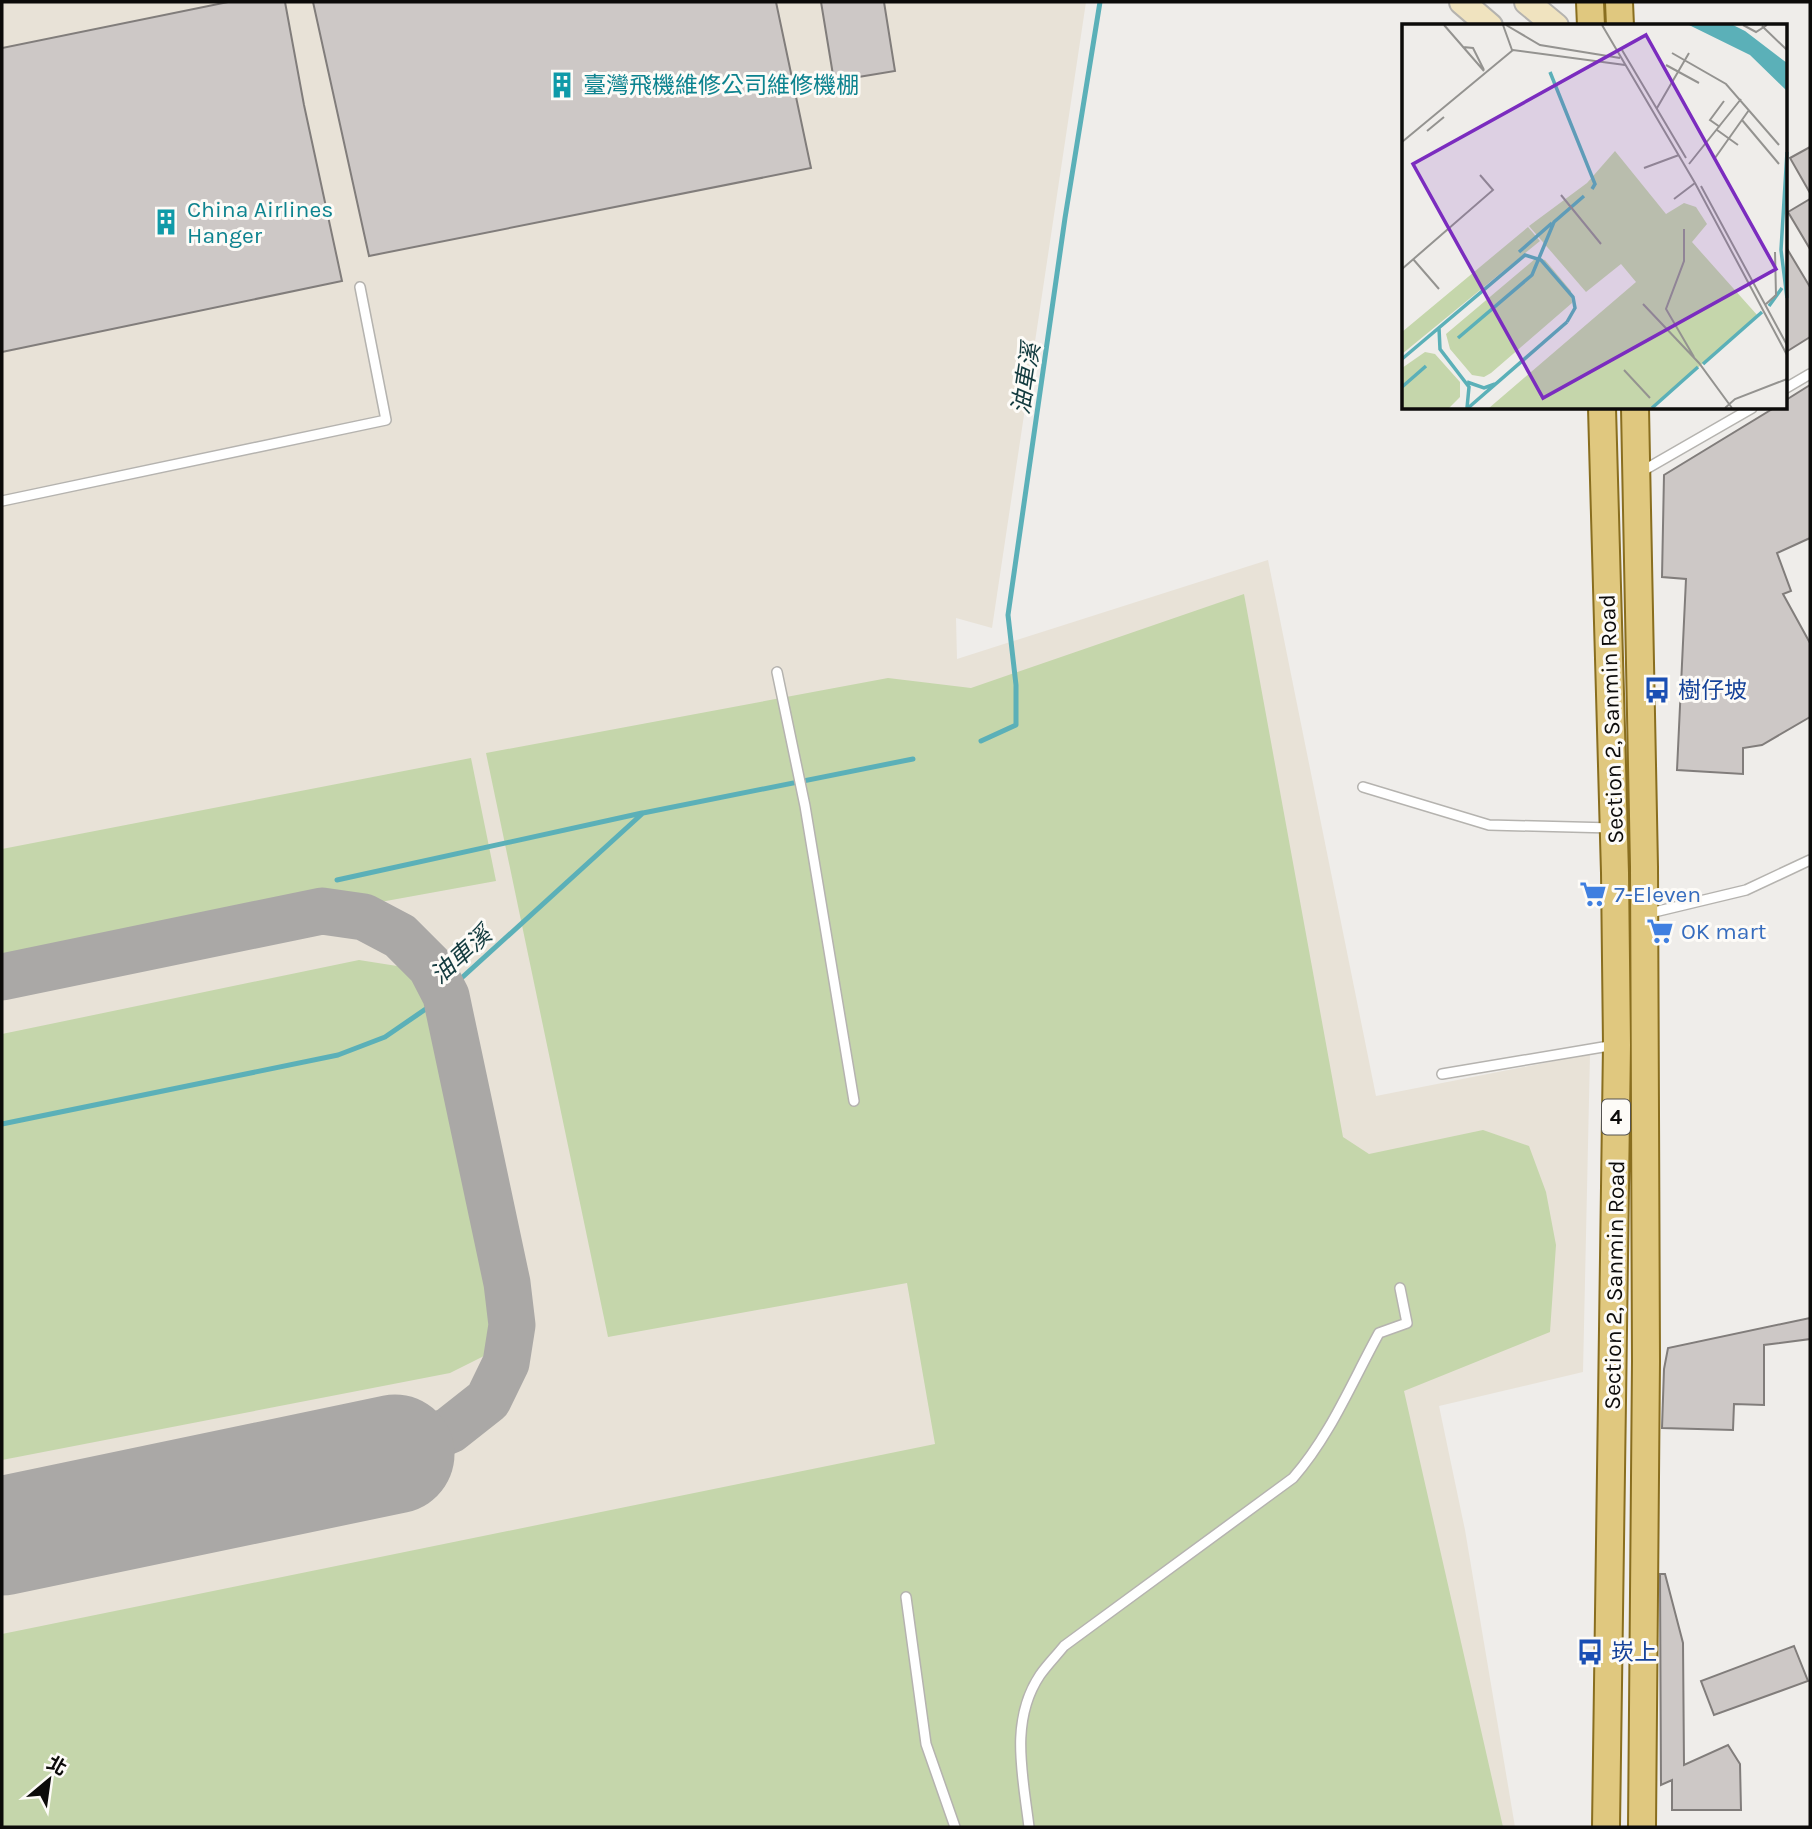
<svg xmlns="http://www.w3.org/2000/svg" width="1812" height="1829" font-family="Karla,'Noto Sans TC',sans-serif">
  <rect width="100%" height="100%" fill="#efedea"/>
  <path fill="#e8e2d7" d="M 2,2 L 1086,2 L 992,628 L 956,618 L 957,659 L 1268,560 L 1376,1096 L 1590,1054 L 1583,1372 L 1439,1406 L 1465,1530 L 1515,1827 L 2,1827 Z"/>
  <path fill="#c5d6ab" d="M 1244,594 L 1343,1137 L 1369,1154 L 1483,1130 L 1529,1146 L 1546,1192 L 1556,1245 L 1550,1332 L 1404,1391 L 1503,1827 L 2,1827 L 2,1634 L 935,1444 L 907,1283 L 608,1337 L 486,753 L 888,678 L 971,688 Z
    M 471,758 L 496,881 L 2,971 L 2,849 Z
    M 359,960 L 435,972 L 466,1008 L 522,1282 L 512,1325 L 484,1356 L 450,1373 L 2,1460 L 2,1034 Z"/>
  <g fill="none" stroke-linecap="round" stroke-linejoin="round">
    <path stroke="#5bb0b8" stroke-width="5" d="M 981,741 L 1016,725 L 1016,685 L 1008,615 L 1065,218 L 1100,2
      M 337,880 L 642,813
      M 2,1124 L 338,1055 L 385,1037 L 433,1004 L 643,813 L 913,759"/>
    <path stroke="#aaa8a6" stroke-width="47" d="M 2,977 L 322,911 L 364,917 L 400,936 L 431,967 L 446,996 L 507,1283 L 512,1325 L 506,1363 L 488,1400 L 450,1430 L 395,1454"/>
    <path stroke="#aaa8a6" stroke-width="119" d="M 2,1536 L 395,1454"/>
  </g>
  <path fill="#cdc8c6" stroke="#817d7b" stroke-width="2" d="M 228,2 L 285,2 L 304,105 L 342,281 L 2,352 L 2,48 Z
    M 313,2 L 776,2 L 811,168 L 369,256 Z
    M 821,2 L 884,2 L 895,71 L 834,81 Z
    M 1810,147 L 1810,193 L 1790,158 Z
    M 1810,199 L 1810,249 L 1788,212 Z
    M 1786,247 L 1810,287 L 1810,337 L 1786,352 Z
    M 1810,385 L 1810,538 L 1777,553 L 1791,591 L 1783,594 L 1810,643 L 1810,717 L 1762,745 L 1743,748 L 1743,774 L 1677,770 L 1686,579 L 1662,577 L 1664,475 L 1774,408 L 1786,408 L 1786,400 Z
    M 1810,1318 L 1810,1339 L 1764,1345 L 1764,1405 L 1734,1404 L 1733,1430 L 1662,1428 L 1664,1369 L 1668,1348 Z
    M 1660,1574 L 1665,1574 L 1683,1643 L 1684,1765 L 1728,1745 L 1740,1764 L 1741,1810 L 1672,1810 L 1672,1780 L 1661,1785 Z
    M 1794,1646 L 1808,1681 L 1714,1715 L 1701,1681 Z"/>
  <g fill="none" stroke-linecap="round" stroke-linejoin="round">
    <g stroke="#b5b3af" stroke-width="12">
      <path id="lane" d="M 1786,388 L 1810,374
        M 1639,473 L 1752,408
        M 2,501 L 386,420 L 360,287
        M 777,672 L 805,806 L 854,1101
        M 1363,787 L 1489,825 L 1612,828
        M 1646,914 L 1746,890 L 1810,860
        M 1442,1074 L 1615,1045
        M 906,1597 L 926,1744 L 955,1827
        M 1029,1827 C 1023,1776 1009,1721 1040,1675 C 1047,1665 1056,1656 1064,1646 L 1293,1478 C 1330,1436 1352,1382 1379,1333 L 1407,1323 L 1400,1288"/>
    </g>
    <g stroke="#b5b3af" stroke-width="28">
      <path id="secondary" d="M 1462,2 L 1490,26
        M 1527,2 L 1556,26"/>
    </g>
    <g stroke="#896e1f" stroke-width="30">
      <path id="primary" d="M 1590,2 L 1591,26
        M 1619,2 L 1620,26
        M 1602,408 L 1615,873 L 1617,1045 L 1606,1827
        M 1635,408 L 1644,867 L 1646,1361 L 1642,1827"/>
    </g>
    <use href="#lane" stroke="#fff" stroke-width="9"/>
    <use href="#secondary" stroke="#f0e3bf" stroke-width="24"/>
    <use href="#primary" stroke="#e0c87f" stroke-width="26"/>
  </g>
  <defs>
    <g id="building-bare" transform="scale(2.1)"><path d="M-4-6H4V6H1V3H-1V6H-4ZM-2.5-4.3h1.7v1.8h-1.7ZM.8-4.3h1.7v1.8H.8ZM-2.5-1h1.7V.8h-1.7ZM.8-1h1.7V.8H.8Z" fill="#0f9aa8" stroke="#fdfbf7" stroke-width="2.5" paint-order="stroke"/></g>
    <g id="bus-bare" transform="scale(2.1)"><path d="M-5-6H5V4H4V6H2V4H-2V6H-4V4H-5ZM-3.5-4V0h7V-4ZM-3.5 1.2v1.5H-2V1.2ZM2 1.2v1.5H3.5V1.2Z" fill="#1a4fb4" stroke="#fdfbf7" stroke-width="2.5" paint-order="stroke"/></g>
    <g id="supermarket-bare" transform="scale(2.1)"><path d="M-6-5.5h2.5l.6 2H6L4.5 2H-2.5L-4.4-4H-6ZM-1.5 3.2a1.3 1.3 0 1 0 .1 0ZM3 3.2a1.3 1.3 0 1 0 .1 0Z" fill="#3f7fe0" stroke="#fdfbf7" stroke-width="2.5" paint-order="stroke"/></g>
  </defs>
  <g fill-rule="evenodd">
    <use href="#building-bare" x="562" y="85"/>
    <use href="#building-bare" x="166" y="222"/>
    <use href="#bus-bare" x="1657" y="690"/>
    <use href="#supermarket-bare" x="1593" y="894"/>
    <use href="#supermarket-bare" x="1660" y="931"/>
    <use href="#bus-bare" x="1590" y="1652"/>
  </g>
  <g text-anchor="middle" stroke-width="6" stroke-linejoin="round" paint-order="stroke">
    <rect fill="#fdfbf7" stroke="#545351" stroke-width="2" x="1602" y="1099.5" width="28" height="35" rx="5"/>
    <g font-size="21" font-weight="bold" fill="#0c0b0a">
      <text x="1616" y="1124">4</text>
    </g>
    <g font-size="23" fill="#0d838f" stroke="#fdfbf7" text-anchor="start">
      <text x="583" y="93">臺灣飛機維修公司維修機棚</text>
      <text x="187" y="217">China Airlines<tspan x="187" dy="26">Hanger</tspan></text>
    </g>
    <g font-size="23" fill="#164399" stroke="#fdfbf7" text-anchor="start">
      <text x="1678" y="698">樹仔坡</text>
      <text x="1611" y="1660">崁上</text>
    </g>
    <g font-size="23" fill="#0c0b0a" stroke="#fdfbf7">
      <text transform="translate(1611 719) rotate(-92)" y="8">Section 2, Sanmin Road</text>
      <text transform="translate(1614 1285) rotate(-89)" y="8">Section 2, Sanmin Road</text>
    </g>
    <g font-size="23" fill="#366cbe" stroke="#fdfbf7" text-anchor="start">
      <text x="1614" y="902">7-Eleven</text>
      <text x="1681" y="939">OK mart</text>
    </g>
    <g font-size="24" font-style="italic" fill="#133b3f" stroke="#fdfbf7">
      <text transform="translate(1026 379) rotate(-81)" y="8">油車溪</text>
      <text transform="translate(461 955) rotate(-42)" y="8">油車溪</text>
    </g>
  </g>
  <g transform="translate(1402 24)">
    <rect width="385" height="385" fill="#efedea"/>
    <path d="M 213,127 L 264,190 L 282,179 L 294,183 L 305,200 L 290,218 L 356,292 L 249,384 L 87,384 L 234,258 L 219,240 L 184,268 L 127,202 L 185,159 ZM 126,203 L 138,217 L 0,330 L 0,308 ZM 134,234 L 143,236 L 169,267 L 170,279 L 89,349 L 82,353 L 70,351 L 48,325 L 44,310 ZM 23,328 L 33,330 L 58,358 L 58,373 L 47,384 L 0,384 L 0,344 Z" fill="#c5d6ab"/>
    <path d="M 287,1 L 331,1 L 343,7 L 385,39 L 385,67 L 348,31 Z" fill="#5bb0b8"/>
    <path fill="none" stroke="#5bb0b8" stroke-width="3.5" d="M 148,48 L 193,160 L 190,165M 385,128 L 379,226 L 385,274M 117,228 L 150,199M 367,282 L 380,264M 37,304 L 38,325 L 67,363 L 65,384M 56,314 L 130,251 L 152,198 L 182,172M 0,335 L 123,231 L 139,236 L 171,273 L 173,284 L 165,298M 301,340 L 360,288M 65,358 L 82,364 L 93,360M 0,363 L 24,342M 66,384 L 165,298M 250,384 L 296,343"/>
    <path fill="none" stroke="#949390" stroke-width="2" d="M 42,1 L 82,47M 101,1 L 110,26M 104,1 L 138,21 L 218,34M 200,1 L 293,159 L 385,331M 341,1 L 354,8 L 365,1M 360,2 L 385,26M 61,23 L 71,24 L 82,46M 220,26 L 284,134M 270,29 L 324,60 L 377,121M 264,41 L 297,59M 255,84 L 287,29M 340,96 L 377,140M 318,103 L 308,96 L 322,77M 315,106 L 336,121M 25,107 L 42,93M 0,118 L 111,26 L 223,41M 313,134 L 347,86M 287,140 L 339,75M 242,144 L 277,131M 299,162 L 385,321M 159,171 L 199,220M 272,175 L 293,159M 282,205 L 282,237 L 264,285 L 292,333M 11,235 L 37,265M 0,245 L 91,166 L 78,151M 241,280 L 297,339 L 330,384M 364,280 L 374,271 L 373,228M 222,346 L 248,374M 323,384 L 333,375 L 385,355"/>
    <path fill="#7b2cbf" fill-opacity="0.15" stroke="#7b2cbf" stroke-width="3.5" d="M 244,11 L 374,245 L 141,374 L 11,140 Z"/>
    <rect width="385" height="385" fill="none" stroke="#0c0b0a" stroke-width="3.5"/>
  </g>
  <rect width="1812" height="1829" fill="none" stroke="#0c0b0a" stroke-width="7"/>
  <g transform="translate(49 1780) rotate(29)" stroke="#fdfbf7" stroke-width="5" paint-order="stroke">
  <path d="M0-5L12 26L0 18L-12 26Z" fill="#0c0b0a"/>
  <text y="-10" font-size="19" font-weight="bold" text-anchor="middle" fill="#0c0b0a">北</text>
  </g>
</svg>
